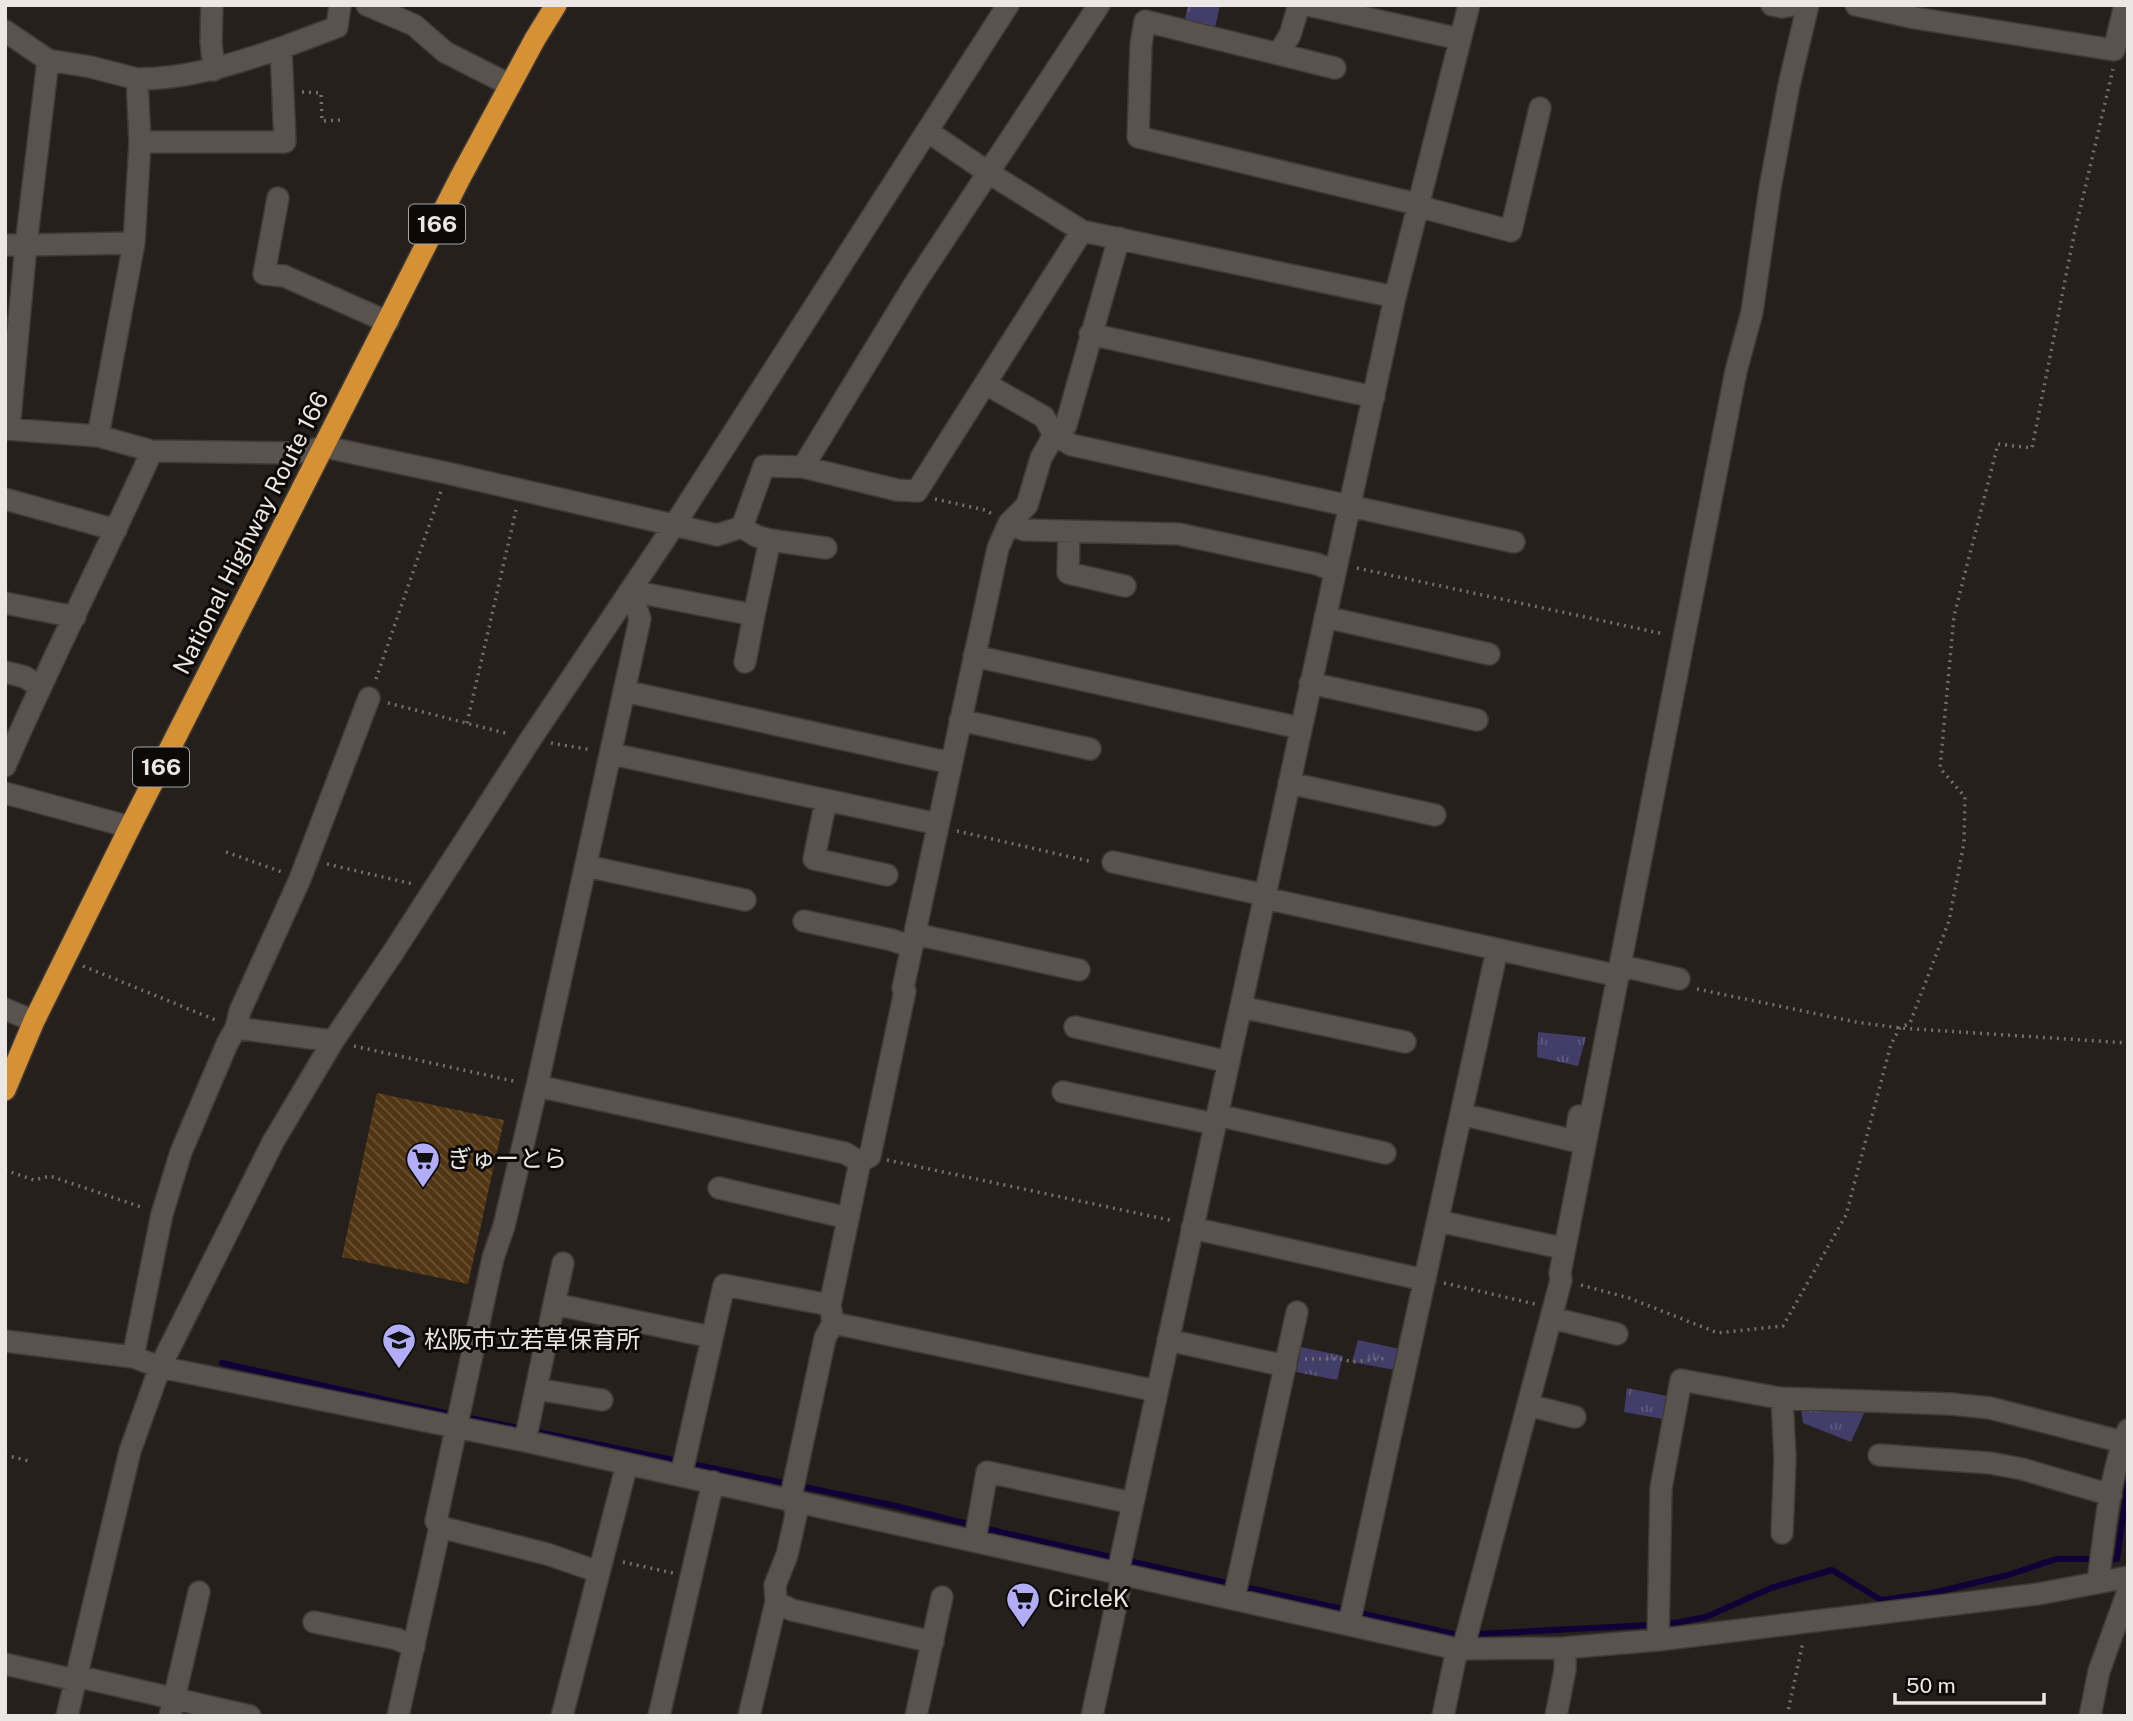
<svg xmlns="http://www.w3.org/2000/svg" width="2133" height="1721" font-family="'Public Sans','Noto Sans JP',sans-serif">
  <defs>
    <pattern id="grass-tufts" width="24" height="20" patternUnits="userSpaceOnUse" patternTransform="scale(1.75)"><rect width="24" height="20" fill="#433e69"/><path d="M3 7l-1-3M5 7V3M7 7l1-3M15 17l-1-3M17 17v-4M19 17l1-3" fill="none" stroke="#5e5a7e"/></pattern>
    <pattern id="building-back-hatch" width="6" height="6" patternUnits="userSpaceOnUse" patternTransform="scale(1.75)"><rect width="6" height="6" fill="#523613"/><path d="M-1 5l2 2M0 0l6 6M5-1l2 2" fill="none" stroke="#6b5335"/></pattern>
  </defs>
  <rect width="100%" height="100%" fill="#25201c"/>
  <path fill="url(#grass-tufts)" d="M 1188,5 L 1220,5 L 1215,28 L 1184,23 Z
    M 1538,1032 L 1586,1037 L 1578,1066 L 1537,1057 Z
    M 1358,1340 L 1400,1349 L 1395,1370 L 1352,1362 Z
    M 1301,1347 L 1343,1356 L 1337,1380 L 1296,1372 Z
    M 1627,1388 L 1667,1396 L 1663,1419 L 1624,1412 Z
    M 1801,1408 L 1865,1411 L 1851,1442 L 1803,1423 Z"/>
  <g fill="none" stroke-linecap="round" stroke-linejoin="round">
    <path stroke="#100037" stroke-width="6" d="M 222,1363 L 422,1408 L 896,1506 L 1000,1532 L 1458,1635 L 1669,1624 L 1706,1617 L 1771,1588 L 1832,1570 L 1881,1600 L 1932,1593 L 2008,1575 L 2056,1559 L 2117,1559 L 2128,1483"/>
  </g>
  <path fill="url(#building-back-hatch)" d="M 377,1093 L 504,1120 L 468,1284 L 342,1257 Z"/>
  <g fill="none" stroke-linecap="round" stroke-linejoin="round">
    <g stroke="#3e3b37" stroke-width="24">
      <path id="minor" d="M 212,5 L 211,42 L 214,70
        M 367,5 L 414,25 L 445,52 L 510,85
        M 1308,5 L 1460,39
        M 1772,5 L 1782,7 L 1793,5
        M 1856,5 L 1915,18 L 2114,50 L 2125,5
        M 5,31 L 48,60
        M 281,48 L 337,27 L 340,5
        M 1278,54 L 1290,35 L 1299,5
        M 1335,68 L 1145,21 L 1141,44 L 1138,137 L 1417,204
        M 927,131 L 989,173 L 1082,231 L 1395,297
        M 278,198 L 264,274 L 284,276 L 388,322
        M 1417,206 L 1511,231 L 1540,108
        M 1119,238 L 1066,425 L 1054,435 L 1072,445 L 1514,542
        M 134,243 L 140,142 L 137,79 C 188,79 234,64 281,48 L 285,142 L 140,142
        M 5,245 L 26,245 L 9,429
        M 1090,334 L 1374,397
        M 5,429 L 98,436 L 152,451 L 295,453 L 325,447 L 447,473 L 717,535 L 742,527 L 764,466 L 803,467 L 897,490 L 917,491 L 1082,231
        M 98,436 L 134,243 L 26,245 L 48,60 L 91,67 L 137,79
        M 803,467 L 914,285 L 1099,5
        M 5,499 L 116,530
        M 1009,523 L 1024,530 L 1179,534 L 1317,564 L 1335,571
        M 1069,532 L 1068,573 L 1125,586
        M 770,540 L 826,548
        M 5,603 L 75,617
        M 1325,617 L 1489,654
        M 974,656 L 1300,728
        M 745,662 L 754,615
        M 5,672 L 25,677 L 40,687
        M 1310,683 L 1477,720
        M 624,691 L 951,763
        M 960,720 L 1090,749
        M 612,754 L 938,824
        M 5,766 C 51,660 104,557 152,451
        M 1289,783 L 1435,815
        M 5,793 L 130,827
        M 826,800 L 814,859 L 887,875
        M 1113,862 L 1265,895
        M 586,866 L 745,900
        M 1264,898 L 1619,976
        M 804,921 L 892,940 L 912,947
        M 915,934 L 1079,970
        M 1622,966 L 1679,979
        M 1241,1007 L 1405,1042
        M 5,1009 L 34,1021
        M 1075,1027 L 1229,1062
        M 236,1028 L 333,1041
        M 537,1086 L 845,1153 L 860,1162
        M 1063,1092 L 1215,1124
        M 1461,1114 L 1575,1141 L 1579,1116
        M 1217,1115 L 1385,1153
        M 719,1188 L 848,1218
        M 1438,1221 L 1557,1247
        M 1192,1228 L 1425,1280
        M 554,1304 L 563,1263
        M 1552,1318 L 1617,1334
        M 833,1323 L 1157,1391
        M 1168,1340 L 1286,1366
        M 5,1341 L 133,1357 L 160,1367 L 525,1441 L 1457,1649 L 1563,1648 L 1658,1640 L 2038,1594 L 2128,1577
        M 133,1357 L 162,1214 L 181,1152 L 227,1044 L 236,1028 L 240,1011 L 300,879 L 369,698
        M 536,1389 L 602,1400
        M 1782,1398 L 1785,1458 L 1782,1533
        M 1528,1405 L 1575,1417
        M 525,1441 L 554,1304 L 711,1337
        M 1879,1455 L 1990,1463 L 2022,1469 L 2111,1495
        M 681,1476 L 724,1285 L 830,1305
        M 440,1527 L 547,1554 L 599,1572
        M 975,1540 L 987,1472 L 1133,1503
        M 1118,1572 L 1395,297 L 1469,5
        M 2098,1581 C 2105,1533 2109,1475 2128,1430
        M 1234,1598 L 1297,1312
        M 776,1602 L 792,1610 L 933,1642
        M 314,1622 L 397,1639 L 414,1647
        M 1349,1624 L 1497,950
        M 1658,1640 L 1661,1488 L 1681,1380 L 1779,1398 L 1951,1404 L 1990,1408 L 2123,1442
        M 1463,1649 L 1561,1280 L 1560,1273 L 1736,371 L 1752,312 L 1770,188 L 1789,85 L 1808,5
        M 5,1664 L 75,1680
        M 76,1676 L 250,1716
        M 67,1716 L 130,1451 L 160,1367 L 273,1142 L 333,1041 L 394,951 L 530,740 L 675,524 L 1008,5
        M 170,1716 L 199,1592
        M 398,1716 L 440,1527 L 436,1521 L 493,1258 L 504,1226 L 537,1086 L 640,619 L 631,591 L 754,615 L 770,540 L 756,536 L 742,527
        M 562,1716 L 627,1464
        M 659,1716 L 713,1482
        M 749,1716 L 776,1602 L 775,1585 L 787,1555 L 796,1515 L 792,1492 L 825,1338 L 833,1323 L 830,1305 L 860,1162 L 870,1156 L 905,991 L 903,988 L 998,548 L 1009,523 L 1027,505 L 1041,458 L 1054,435 L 1044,417 L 986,384
        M 916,1716 L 942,1597
        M 1092,1716 L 1123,1573
        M 1443,1716 L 1457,1649
        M 1556,1716 L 1565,1670 L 1565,1648
        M 2090,1716 L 2099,1671 L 2128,1591"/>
    </g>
    <g stroke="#3e3b37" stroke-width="24">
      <path id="highway" d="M 5,1090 L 34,1021 L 130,827 L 460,178 L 535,39 L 556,5"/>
    </g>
    <path stroke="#736f6b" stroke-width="3.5" stroke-dasharray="2 5" stroke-linecap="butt" d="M 302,92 L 321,93 L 322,121 L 341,120
      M 935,499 L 985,510 L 992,514
      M 1357,568 L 1664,634
      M 376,679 L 441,491
      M 388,703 L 509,734
      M 467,723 L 516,510
      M 551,743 L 592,750
      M 957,831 L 1093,862
      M 226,852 L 282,872
      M 327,864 L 413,884
      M 83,966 L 218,1021
      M 1697,989 L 1856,1022 L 1900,1028 L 2128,1043
      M 354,1046 L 518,1082
      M 887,1160 L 1174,1221
      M 5,1170 L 34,1180 L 50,1176 L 144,1208
      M 1444,1283 L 1535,1304
      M 1581,1285 L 1629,1298 L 1718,1333 L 1783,1326 L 1846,1215 L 1891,1044 L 1900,1028 L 1910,1023 L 1949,921 L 1964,843 L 1965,797 L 1940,768 L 1954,616 L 1998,444 L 2032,448 L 2074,235 L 2113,69
      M 1305,1359 L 1342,1359 L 1352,1362 L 1388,1358
      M 5,1455 L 29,1461
      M 2128,1539 L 2128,1553
      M 623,1562 L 673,1573
      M 1787,1716 L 1803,1642"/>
    <use href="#minor" stroke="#58534d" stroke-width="21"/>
    <use href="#highway" stroke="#d79135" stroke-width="21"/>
  </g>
  <defs>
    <g id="supermarket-pin" transform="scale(1.75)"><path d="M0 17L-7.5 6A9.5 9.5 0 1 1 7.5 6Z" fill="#b2adf9" stroke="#0c0a08"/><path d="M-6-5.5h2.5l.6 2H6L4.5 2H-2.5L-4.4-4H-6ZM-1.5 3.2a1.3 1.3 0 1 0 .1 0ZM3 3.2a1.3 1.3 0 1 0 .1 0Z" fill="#111"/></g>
    <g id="school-pin" transform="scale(1.75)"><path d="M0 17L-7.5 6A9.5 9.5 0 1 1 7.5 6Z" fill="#b2adf9" stroke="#0c0a08"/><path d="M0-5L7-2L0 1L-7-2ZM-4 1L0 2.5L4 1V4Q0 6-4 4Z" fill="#111"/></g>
  </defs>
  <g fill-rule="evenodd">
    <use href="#supermarket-pin" x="423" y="1159"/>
    <use href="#school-pin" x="399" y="1340"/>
    <use href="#supermarket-pin" x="1023" y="1599"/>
  </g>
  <g text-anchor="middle" stroke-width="6" stroke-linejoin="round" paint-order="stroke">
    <g fill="#0c0a08" stroke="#a7a5a2" stroke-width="2">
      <rect x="409" y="204.5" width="56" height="39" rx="5"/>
      <rect x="133" y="747.5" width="56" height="39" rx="5"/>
    </g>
    <g font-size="23" font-weight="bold" fill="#eae7e4">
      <text x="437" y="232">166</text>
      <text x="161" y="775">166</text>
    </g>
    <g font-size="24" fill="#eae7e4" stroke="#0c0a08">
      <text transform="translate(251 533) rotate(-63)" y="8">National Highway Route 166</text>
    </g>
    <g font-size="24" fill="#eae7e4" stroke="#0c0a08" text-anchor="start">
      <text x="448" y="1167">ぎゅーとら</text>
      <text x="424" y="1348">松阪市立若草保育所</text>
      <text x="1048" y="1607">CircleK</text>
    </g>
  </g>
  <rect width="2133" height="1721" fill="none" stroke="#eae7e4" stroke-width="14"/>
  <path d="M1895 1693v10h149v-10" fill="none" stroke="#eae7e4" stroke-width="3.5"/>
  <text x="1906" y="1693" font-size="21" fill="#eae7e4" stroke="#0c0a08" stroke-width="5" paint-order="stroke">50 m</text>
</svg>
